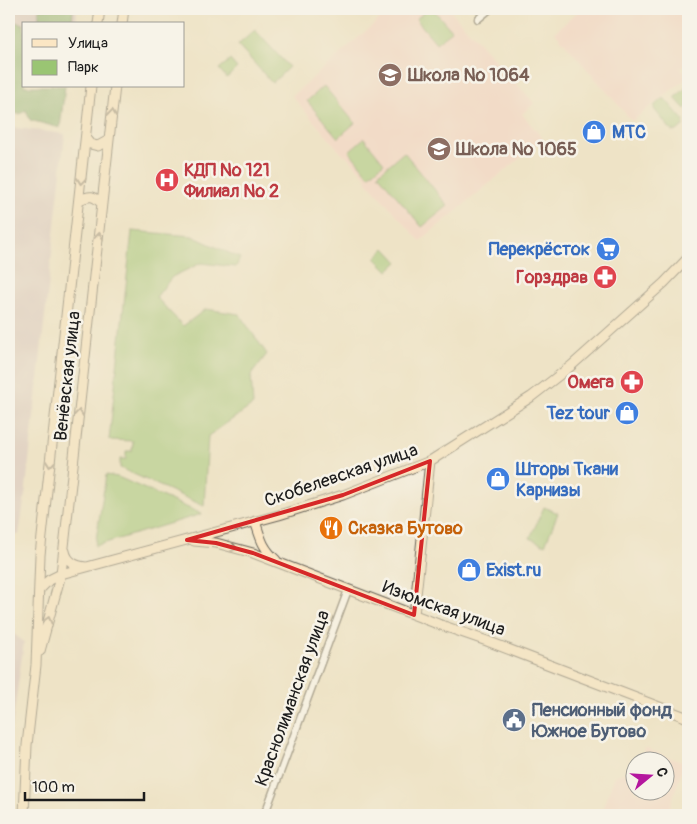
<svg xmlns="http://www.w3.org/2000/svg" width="697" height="824" font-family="Pangolin,sans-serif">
  <rect width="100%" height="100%" fill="#f7f3e8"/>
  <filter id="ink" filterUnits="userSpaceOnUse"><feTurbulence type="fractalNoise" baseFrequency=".02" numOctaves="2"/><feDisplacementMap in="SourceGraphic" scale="10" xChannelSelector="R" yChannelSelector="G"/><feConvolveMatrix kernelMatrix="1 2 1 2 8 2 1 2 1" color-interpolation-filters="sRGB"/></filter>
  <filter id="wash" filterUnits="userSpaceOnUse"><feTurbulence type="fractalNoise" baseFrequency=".0096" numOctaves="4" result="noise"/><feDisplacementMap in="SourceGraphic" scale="20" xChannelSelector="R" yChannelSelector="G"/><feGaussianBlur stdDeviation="1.12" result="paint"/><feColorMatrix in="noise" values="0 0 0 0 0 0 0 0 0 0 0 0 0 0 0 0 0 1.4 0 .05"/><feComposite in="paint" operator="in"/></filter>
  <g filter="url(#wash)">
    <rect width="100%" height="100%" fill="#eee3c6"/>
    <path fill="#f7d1c8" d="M 391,9 L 449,9 L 534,103 L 522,114 L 543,139 L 420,241 L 366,181 L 368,179 L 346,155 L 344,156 L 292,96 Z
      M 581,9 L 688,9 L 688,49 L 683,54 L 688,62 L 681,68 L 688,77 L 632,121 L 555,32 Z
      M 645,748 L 684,763 L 667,815 L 601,815 L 615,776 L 634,770 L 634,792 L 664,792 L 664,762 L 638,761 Z"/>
    <path fill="#d2bfc0" d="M 9,9 L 77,9 L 76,24 L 24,24 L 24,33 L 9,31 Z
      M 9,127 L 65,134 L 26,488 L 19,535 L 9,534 Z
      M 9,630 L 24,642 L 12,727 L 9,726 Z"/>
    <path fill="#9ac573" stroke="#5b7048" d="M 428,9 L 433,9 L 452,31 L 436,43 L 416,19 Z
      M 255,30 L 289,67 L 272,83 L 238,45 Z
      M 230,60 L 237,68 L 227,78 L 219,69 Z
      M 324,86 L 355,123 L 338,138 L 307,101 Z
      M 688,86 L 688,106 L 685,109 L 675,98 Z
      M 662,99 L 665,99 L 684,121 L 683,126 L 677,131 L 672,131 L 654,109 L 655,105 Z
      M 364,138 L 384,163 L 369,176 L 349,151 Z
      M 404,152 L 448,206 L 422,227 L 378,174 Z
      M 132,231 L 192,236 L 240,258 L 236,267 L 201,263 L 172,277 L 156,297 L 183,326 L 206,309 L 239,314 L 267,354 L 251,375 L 253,405 L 208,436 L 204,506 L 120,468 L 120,459 L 126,459 L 126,451 L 132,451 L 133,441 L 109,440 Z
      M 385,248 L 398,262 L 388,271 L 375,258 Z
      M 106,475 L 118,477 L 202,514 L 95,546 Z
      M 544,507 L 558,513 L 545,545 L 530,538 Z"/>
    <path fill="#7baa65" stroke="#4c6340" d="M 39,9 L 73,9 L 72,24 L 39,24 Z
      M 9,21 L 24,24 L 24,86 L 65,86 L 60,128 L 30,120 L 26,110 L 20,114 L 9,113 Z"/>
  </g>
  <g filter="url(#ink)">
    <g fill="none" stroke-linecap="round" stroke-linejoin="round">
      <g stroke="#666258" stroke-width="9">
        <path id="street" d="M 478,19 L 490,9
          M 263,815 L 267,808 L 348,590"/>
      </g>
      <g stroke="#666258" stroke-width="11">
        <path id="secondary" d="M 98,24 L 100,9
          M 122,24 L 124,9
          M 86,139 L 90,144 L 98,146 L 109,140
          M 79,200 C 90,195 94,195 102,204
          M 255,521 C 261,539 262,547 276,560
          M 194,541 L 216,543 L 253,553 L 438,624 L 487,641 L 688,718
          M 65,551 C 67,562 75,566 86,567
          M 39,590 L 49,580 L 61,574 L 279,515 L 343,495 L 430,461 L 531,397 L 571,366 L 664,283 L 688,258
          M 414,615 L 430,461
          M 40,651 L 61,574 L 115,86
          M 24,815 L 27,745 L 36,665 L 40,555 L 91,86"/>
      </g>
      <use href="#street" stroke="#fff" stroke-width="6"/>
      <use href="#secondary" stroke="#fbe6c4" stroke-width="9"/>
    </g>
    <defs><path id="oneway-chevron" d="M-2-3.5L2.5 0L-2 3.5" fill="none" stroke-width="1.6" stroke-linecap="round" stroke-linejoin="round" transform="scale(1.25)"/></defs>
    <g stroke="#978b78">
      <use href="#oneway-chevron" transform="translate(112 113) rotate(-84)"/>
      <use href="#oneway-chevron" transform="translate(81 181) rotate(96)"/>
      <use href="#oneway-chevron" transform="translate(99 236) rotate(-84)"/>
      <use href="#oneway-chevron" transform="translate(79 413) rotate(-84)"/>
      <use href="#oneway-chevron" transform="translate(50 464) rotate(96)"/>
      <use href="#oneway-chevron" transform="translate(234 548) rotate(16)"/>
      <use href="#oneway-chevron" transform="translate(48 620) rotate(-75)"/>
    </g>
  </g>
  <path d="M0 0H697V824H0ZM 430,461 L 414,615 L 253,553 L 216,543 L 187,540 L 343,495 Z" fill="#eee3c6" fill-opacity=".55" fill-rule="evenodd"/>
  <path fill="none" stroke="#d62828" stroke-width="4" stroke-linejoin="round" d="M 430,461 L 414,615 L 253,553 L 216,543 L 187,540 L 343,495 Z"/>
  <defs>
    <g id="school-disc" transform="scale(1.25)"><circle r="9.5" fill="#8d6e63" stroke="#f7f3e8"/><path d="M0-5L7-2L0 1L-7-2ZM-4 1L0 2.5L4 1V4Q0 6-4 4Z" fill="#fff"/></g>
    <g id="shop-disc" transform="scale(1.25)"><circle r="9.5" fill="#3f7fe0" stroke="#f7f3e8"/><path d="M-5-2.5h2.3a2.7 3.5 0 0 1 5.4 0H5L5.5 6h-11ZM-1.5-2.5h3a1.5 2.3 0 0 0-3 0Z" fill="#fff"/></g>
    <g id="hospital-disc" transform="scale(1.25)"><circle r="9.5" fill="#e0444e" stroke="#f7f3e8"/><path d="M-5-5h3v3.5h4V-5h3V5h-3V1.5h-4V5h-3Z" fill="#fff"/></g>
    <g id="supermarket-disc" transform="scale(1.25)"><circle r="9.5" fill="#3f7fe0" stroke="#f7f3e8"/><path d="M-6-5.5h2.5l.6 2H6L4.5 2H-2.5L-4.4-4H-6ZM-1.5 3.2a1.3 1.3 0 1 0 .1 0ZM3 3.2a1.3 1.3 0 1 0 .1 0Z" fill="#fff"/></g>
    <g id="pharmacy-disc" transform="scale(1.25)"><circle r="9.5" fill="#e0444e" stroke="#f7f3e8"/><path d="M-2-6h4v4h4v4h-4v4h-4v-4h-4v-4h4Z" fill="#fff"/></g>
    <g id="restaurant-disc" transform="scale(1.25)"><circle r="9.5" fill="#e8710a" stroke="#f7f3e8"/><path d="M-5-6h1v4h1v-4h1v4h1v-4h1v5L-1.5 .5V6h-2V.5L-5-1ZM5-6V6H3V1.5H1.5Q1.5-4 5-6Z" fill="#fff"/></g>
    <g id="civic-disc" transform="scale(1.25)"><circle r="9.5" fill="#5c6f8a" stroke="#f7f3e8"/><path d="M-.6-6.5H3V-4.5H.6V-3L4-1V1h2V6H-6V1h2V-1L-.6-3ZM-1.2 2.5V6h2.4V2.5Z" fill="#fff"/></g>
  </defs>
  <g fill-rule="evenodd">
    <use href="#school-disc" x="390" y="75"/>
    <use href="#shop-disc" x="594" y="132"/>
    <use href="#school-disc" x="439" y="149"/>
    <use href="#hospital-disc" x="167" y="180"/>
    <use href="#supermarket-disc" x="608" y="249"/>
    <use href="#pharmacy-disc" x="605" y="277"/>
    <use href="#pharmacy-disc" x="632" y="382"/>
    <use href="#shop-disc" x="627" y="413"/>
    <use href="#shop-disc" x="498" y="479"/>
    <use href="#restaurant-disc" x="331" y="528"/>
    <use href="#shop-disc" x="469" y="570"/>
    <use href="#civic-disc" x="514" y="720"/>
  </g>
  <g text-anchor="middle" stroke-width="5" stroke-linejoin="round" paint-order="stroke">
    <g font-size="18" font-weight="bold" fill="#785e54" stroke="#f7f3e8" text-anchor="start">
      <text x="408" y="81">Школа № 1064</text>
      <text x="456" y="155">Школа № 1065</text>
    </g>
    <g font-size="18" font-weight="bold" fill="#366cbe" stroke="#f7f3e8" text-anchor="start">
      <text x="612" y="138">МТС</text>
      <text x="590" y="255" text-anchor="end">Перекрёсток</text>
      <text x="610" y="419" text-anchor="end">Tez tour</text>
      <text x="516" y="475">Шторы Ткани<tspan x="516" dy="21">Карнизы</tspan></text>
      <text x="486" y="576">Exist.ru</text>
    </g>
    <g font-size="18" font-weight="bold" fill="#be3a42" stroke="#f7f3e8" text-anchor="end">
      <text x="184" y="176" text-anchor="start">КДП № 121<tspan x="184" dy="21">Филиал № 2</tspan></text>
      <text x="588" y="283">Горздрав</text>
      <text x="614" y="388">Омега</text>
    </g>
    <g font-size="18" fill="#1c1c1c" stroke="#f7f3e8">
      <text transform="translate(67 376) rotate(-84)" y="6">Венёвская улица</text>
      <text transform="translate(341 475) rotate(-19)" y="6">Скобелевская улица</text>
      <text transform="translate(444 608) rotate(20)" y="6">Изюмская улица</text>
      <text transform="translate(292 698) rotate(-70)" y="6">Краснолиманская улица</text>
    </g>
    <g font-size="18" font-weight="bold" fill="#c56008" stroke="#f7f3e8" text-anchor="start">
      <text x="348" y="534">Сказка Бутово</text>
    </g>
    <g font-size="18" font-weight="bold" fill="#4e5e75" stroke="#f7f3e8" text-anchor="start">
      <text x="532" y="716">Пенсионный фонд<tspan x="532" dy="21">Южное Бутово</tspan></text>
    </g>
  </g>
  <rect width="697" height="824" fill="none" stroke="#f7f3e8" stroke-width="30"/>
  <rect x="22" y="22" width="162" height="65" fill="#f7f3e8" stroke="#9f9d96"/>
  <rect x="32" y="39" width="25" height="8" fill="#fbe6c4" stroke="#9f9d96"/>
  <text x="68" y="48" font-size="15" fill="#1c1c1c">Улица</text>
  <rect x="32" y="60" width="25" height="15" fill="#9ac573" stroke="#9f9d96"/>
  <text x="68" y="72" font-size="15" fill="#1c1c1c">Парк</text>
  <g transform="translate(650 776) rotate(72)"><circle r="24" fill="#f7f3e8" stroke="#9f9d96"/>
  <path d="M0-4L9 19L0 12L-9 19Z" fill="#b5179e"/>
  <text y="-8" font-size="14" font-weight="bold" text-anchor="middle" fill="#1c1c1c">С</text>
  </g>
  <path d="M25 792v8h119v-8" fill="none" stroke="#1c1c1c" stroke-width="2.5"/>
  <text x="32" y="792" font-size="15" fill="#1c1c1c" stroke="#f7f3e8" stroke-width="4" paint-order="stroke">100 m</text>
</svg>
